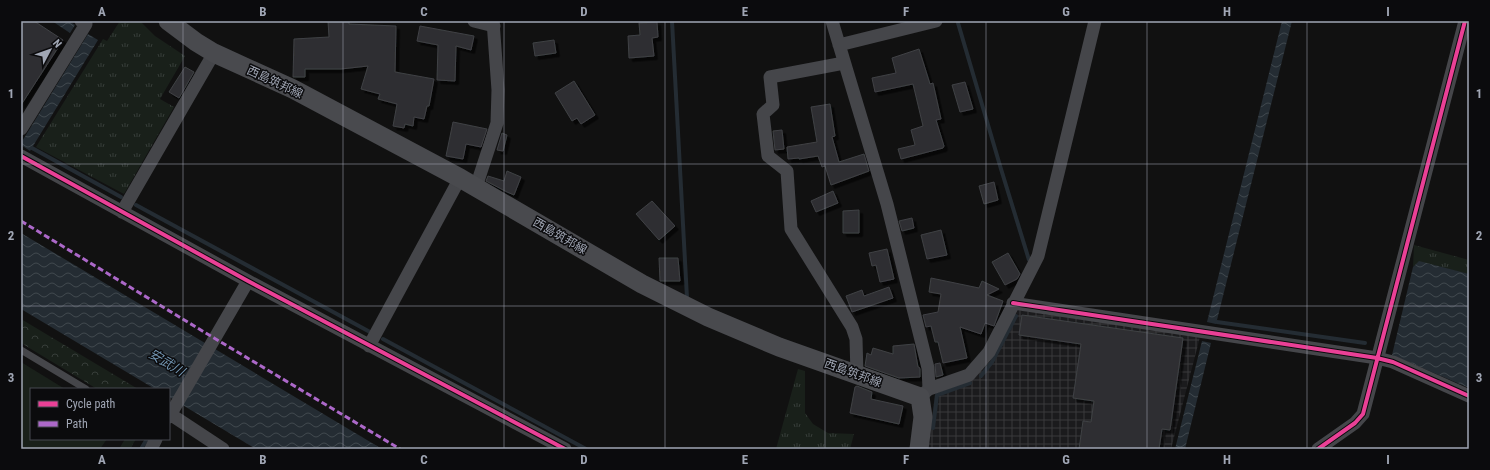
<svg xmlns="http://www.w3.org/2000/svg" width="1490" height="470" font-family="'Roboto Condensed','Noto Sans JP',sans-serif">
  <defs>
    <pattern id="industrial-grid" width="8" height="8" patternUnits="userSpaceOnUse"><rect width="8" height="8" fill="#1b1b1d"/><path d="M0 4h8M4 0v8" fill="none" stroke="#39393b"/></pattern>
    <pattern id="grass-tufts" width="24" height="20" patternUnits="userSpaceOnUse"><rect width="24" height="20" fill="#19201a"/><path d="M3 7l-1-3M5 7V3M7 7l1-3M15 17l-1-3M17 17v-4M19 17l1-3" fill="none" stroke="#373d39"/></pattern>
    <pattern id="forest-crowns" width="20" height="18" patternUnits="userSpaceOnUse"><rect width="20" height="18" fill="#19201a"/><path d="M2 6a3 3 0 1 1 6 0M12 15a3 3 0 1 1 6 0" fill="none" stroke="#373d39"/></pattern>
    <pattern id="water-waves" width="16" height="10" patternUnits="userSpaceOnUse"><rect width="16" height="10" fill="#242c33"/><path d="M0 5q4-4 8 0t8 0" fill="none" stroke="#40484e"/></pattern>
    <filter id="shadow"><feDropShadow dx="3.5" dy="3.5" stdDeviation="0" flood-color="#0009"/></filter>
  </defs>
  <rect width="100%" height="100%" fill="#111"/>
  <path fill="url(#industrial-grid)" d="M 1018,310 L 1200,337 L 1171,449 L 928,449 L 935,395 L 972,380 L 990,361 Z"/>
  <path fill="url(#grass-tufts)" d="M 120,21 L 140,21 L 155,36 L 185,56 L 160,99 L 174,107 L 124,194 L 36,147 L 103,39 L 107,41 Z
    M 1414,245 L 1469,260 L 1469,274 L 1419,262 L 1413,267 Z
    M 798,369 L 805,371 L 805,413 L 813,424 L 828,433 L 854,434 L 850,449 L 776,449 Z"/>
  <path fill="url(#forest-crowns)" d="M 21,319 L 138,389 L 97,389 L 21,343 Z
    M 125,439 L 136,439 L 130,449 L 119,449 Z"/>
  <path fill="#19201a" d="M 21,362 L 65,389 L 31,389 L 31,439 L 107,439 L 100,449 L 21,449 Z"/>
  <path fill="url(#water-waves)" d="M 52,21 L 69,21 L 75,25 L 70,33 Z
    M 1282,21 L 1292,21 L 1216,324 L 1207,322 Z
    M 88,34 L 98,40 L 30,151 L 21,145 L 21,143 Z
    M 21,233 L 382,449 L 256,449 L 169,397 L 169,389 L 155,389 L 21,309 Z
    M 1419,261 L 1469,274 L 1469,388 L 1392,355 L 1413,267 Z
    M 1202,341 L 1211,343 L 1185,449 L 1175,449 Z"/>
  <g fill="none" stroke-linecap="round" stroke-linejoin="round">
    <path stroke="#242c33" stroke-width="4" d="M 672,21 L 687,298
      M 958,23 L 1001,169 L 1029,260
      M 32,148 L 121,197
      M 136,205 L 370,332
      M 1217,322 L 1365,343
      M 383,339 L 586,449
      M 981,376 L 992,362 L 1016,316
      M 933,428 L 937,395 L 970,383
      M 141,449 L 147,439"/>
  </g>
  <path fill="#2f2f31" stroke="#3f4145" filter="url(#shadow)" d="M 21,21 L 34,21 L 63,40 L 21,105 Z
    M 328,21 L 349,21 L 349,24 L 396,26 L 395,72 L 434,79 L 429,106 L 427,106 L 424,119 L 414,117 L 413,126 L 405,124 L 404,128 L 393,126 L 397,104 L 378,99 L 380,94 L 361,89 L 368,66 L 341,69 L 305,69 L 305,77 L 293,77 L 294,39 L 329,37 Z
    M 657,22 L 658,37 L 652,38 L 654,56 L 629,58 L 628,36 L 640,35 L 639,23 Z
    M 420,26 L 474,36 L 471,50 L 456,46 L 455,81 L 437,80 L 438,45 L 417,41 Z
    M 554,40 L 556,53 L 535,56 L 533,43 Z
    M 919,49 L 930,84 L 933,83 L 941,119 L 936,120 L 944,146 L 943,148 L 901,159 L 898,149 L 915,145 L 911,130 L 923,126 L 913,84 L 875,92 L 872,78 L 896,73 L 892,58 Z
    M 185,67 L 194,72 L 179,98 L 169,92 Z
    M 574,81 L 595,115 L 581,124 L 577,118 L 572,121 L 555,93 Z
    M 965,82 L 973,109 L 960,112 L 952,85 Z
    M 830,104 L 835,136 L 832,137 L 839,162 L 864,154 L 869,171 L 831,185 L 825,166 L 822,167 L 818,156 L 799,159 L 799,158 L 788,159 L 787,147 L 817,142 L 811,107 Z
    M 453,122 L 487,129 L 481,147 L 466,144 L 463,159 L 446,156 Z
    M 782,130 L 784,149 L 775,150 L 773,131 Z
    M 502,133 L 507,135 L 503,151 L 497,150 Z
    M 507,171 L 521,177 L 514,195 L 507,192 L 486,181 L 488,176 L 504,181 Z
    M 994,182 L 998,200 L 984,204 L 979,186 Z
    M 833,191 L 838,203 L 816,212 L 811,201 Z
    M 652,201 L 675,226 L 659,240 L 636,214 Z
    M 859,210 L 859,233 L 843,233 L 843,211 Z
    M 912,218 L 914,228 L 902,231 L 899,221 Z
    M 941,230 L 947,255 L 927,259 L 921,235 Z
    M 887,249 L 894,279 L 880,282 L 876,265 L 872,266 L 869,253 Z
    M 1008,253 L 1020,274 L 1017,279 L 1005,285 L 992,262 Z
    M 659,258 L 678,258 L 680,281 L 660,281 Z
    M 931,278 L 979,288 L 982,281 L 999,289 L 987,295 L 1003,301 L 994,326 L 985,323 L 981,334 L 960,327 L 967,358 L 943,363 L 938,342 L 935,342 L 931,326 L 926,327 L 923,315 L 938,312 L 941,294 L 929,292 Z
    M 889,287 L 893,298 L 852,312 L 846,296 L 862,290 L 864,296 Z
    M 1022,315 L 1183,338 L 1170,430 L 1162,429 L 1159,449 L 1079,449 L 1083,421 L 1091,422 L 1094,401 L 1073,398 L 1081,344 L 1019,335 Z
    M 914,344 L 918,367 L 919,367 L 920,369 L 920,377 L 899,378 L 865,366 L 867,353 L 871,355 L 873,348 L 893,354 L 893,346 Z
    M 940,363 L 943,375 L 936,377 L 935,364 Z
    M 857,386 L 872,392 L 871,399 L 903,406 L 899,424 L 850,413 L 855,387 Z"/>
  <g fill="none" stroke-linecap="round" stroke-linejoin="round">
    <path stroke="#45464a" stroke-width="7" d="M 21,350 L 86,389"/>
    <path stroke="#45464a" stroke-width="13" d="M 474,21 L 494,26
      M 832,21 L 887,204 L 928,368 L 929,389
      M 839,45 L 936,21
      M 844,63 L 770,77 L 773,105 L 763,114 L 768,156 L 787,171 L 791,229 L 852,327 L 856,339 L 857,375
      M 21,129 L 86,24 L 81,21
      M 21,156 L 248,281 L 565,449
      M 476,187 L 497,123 L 498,90 L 493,21
      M 122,212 L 214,53
      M 1013,303 L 1377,358 L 1393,362 L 1469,396
      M 369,346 L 460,178
      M 920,397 L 929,389 L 969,375 L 989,352 L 1038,256 L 1095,21
      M 170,414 L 223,449
      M 169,417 L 248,281
      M 151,449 L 156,439
      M 1318,449 L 1355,423 L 1363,414 L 1465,21"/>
    <path stroke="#494a4e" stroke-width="19" d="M 168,21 L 196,42 L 214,53 L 293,89 L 460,178 L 642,284 L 708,317 L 779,347 L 920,397 L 923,417 L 919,449"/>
    <path stroke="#ac68c9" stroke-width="3" stroke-dasharray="6 3" stroke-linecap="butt" d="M 21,221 L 214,338 L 400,449"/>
    <g stroke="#0b0b0d" stroke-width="6">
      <path id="cycleway" d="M 21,156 L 248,281 L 565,449
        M 1013,303 L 1377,358 L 1393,362 L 1469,396
        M 1318,449 L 1355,423 L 1363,414 L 1465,21"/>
    </g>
    <use href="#cycleway" stroke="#ea4096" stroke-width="4"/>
  </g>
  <path fill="none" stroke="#a0a6b4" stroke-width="1" stroke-opacity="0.55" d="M 183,21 L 183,449M 343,21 L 343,449M 504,21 L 504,449M 665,21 L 665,449M 825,21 L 825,449M 986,21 L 986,449M 1147,21 L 1147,449M 1307,21 L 1307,449M 21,164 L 1469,164M 21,306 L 1469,306"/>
  <g text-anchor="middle" stroke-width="3" stroke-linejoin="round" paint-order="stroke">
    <g font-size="12" fill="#a0a6b4" stroke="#0b0b0d">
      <text transform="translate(275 82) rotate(25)" y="4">西島筑邦線</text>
      <text transform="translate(560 236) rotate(30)" y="4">西島筑邦線</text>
      <text transform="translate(853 373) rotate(20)" y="4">西島筑邦線</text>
    </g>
    <g font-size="13" font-style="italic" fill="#7396b3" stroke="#0b0b0d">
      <text transform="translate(167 362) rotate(31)" y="5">安武川</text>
    </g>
  </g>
  <rect width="1490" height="470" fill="none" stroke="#0b0b0d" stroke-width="44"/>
  <rect x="30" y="388" width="140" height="52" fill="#0b0b0d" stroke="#474950"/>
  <rect x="38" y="401" width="20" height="6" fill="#ea4096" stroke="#474950"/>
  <text x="66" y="408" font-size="12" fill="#a0a6b4">Cycle path</text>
  <rect x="38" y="421" width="20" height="6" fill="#ac68c9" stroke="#474950"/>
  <text x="66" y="428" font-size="12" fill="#a0a6b4">Path</text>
  <g transform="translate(50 50) rotate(49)" stroke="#0b0b0d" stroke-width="3" paint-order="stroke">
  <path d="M0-3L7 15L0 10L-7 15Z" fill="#a0a6b4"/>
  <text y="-6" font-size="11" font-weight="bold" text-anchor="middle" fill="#a0a6b4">N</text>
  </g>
  <rect x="22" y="22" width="1446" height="426" fill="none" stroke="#a0a6b4" stroke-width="1.5"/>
  <g font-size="13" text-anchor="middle" font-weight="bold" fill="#a0a6b4">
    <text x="102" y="16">A</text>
    <text x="263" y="16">B</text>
    <text x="424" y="16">C</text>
    <text x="584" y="16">D</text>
    <text x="745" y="16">E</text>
    <text x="906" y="16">F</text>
    <text x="1066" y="16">G</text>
    <text x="1227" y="16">H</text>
    <text x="1388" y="16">I</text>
    <text x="11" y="98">1</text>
    <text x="1479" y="98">1</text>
    <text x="11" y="240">2</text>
    <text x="1479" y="240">2</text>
    <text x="11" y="382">3</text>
    <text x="1479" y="382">3</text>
    <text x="102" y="464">A</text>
    <text x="263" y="464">B</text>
    <text x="424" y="464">C</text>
    <text x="584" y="464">D</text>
    <text x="745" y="464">E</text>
    <text x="906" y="464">F</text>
    <text x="1066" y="464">G</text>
    <text x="1227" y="464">H</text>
    <text x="1388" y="464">I</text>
  </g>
</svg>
